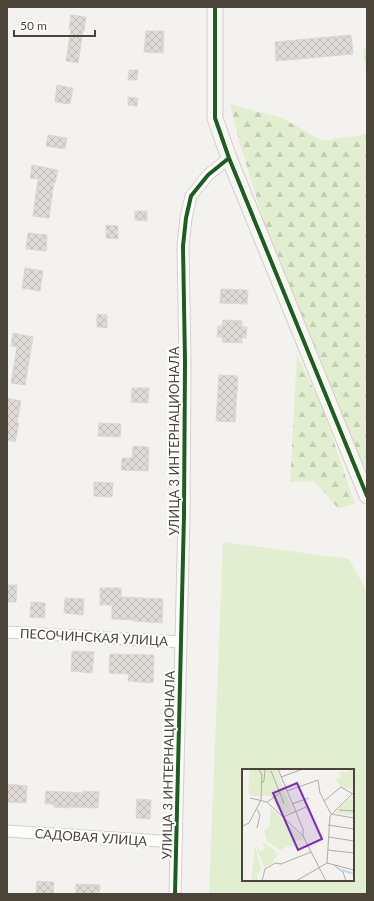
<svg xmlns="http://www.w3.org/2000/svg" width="374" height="901" font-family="Lato,sans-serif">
  <defs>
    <pattern id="forest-firs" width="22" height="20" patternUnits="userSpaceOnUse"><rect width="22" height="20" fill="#e1eecf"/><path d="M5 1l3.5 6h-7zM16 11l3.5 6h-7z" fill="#c3cdb2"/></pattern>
    <pattern id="building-cross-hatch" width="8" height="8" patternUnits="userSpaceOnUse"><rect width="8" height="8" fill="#dedbd6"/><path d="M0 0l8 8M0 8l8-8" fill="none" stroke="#c0bdb8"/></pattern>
  </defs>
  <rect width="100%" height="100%" fill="#f4f2ee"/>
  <path fill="url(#forest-firs)" d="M 367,43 L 367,77 L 363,51 Z
    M 230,104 L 282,118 L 323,141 L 367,134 L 367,472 L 283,284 L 240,144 Z
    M 297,355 L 322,407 L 355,504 L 338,508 L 314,481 L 290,482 Z"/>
  <path fill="#e1eecf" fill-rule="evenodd" d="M 223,542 L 349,559 L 367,592 L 367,894 L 209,894 ZM 243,770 L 353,770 L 353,880 L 243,880 Z"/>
  <path fill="url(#building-cross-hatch)" stroke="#dcd9d4" d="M 71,15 L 86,17 L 84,31 L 83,31 L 78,63 L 66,61 L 71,29 L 69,29 Z
    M 146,31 L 164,31 L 163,53 L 144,52 Z
    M 351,35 L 353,54 L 276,61 L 275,42 Z
    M 129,70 L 138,70 L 137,80 L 128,80 Z
    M 57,85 L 73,88 L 70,104 L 55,102 Z
    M 128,97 L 138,98 L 137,106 L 128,105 Z
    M 48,135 L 67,138 L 65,149 L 46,146 Z
    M 32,165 L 58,170 L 55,183 L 54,182 L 49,218 L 33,216 L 38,179 L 30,178 Z
    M 135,211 L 147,211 L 147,221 L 135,220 Z
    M 106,225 L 118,226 L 118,239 L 106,238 Z
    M 28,233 L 47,235 L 46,251 L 26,249 Z
    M 25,268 L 43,271 L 40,291 L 22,288 Z
    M 221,289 L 248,290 L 247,304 L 220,303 Z
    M 97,314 L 107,315 L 107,328 L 97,327 Z
    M 223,320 L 242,321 L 242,327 L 247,327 L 246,338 L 242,338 L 242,343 L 222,342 L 222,337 L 217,337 L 218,326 L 222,326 Z
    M 13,333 L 33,337 L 25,385 L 11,383 L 17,347 L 11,346 Z
    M 219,375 L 238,376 L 235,422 L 216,421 Z
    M 132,388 L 149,388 L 148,403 L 131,402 Z
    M 7,398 L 21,401 L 17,423 L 19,423 L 15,442 L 7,440 Z
    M 99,423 L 121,424 L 120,437 L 98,436 Z
    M 133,446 L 149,447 L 148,471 L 121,470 L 122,458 L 132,458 Z
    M 94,482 L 113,483 L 112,497 L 94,496 Z
    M 7,585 L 17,585 L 16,602 L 7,602 Z
    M 100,588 L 121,588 L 121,597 L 163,599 L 162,623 L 134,621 L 134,620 L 112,619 L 112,605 L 100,605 Z
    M 65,598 L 84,599 L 83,615 L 64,613 Z
    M 31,602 L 45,603 L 45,618 L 30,617 Z
    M 72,651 L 94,652 L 92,673 L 71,671 Z
    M 110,654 L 154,655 L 153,683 L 128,681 L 129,674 L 109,673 Z
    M 7,784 L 27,786 L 26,803 L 7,802 Z
    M 46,791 L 83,793 L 83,791 L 99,792 L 98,808 L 69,807 L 69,808 L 54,807 L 54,804 L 45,804 Z
    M 137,799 L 151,800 L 150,819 L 136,818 Z
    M 37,881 L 54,882 L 53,894 L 36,894 Z
    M 76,884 L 100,885 L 99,894 L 76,894 Z"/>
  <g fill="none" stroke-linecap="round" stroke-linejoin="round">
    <g stroke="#d2d0cb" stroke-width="13">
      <path id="street" d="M 7,632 L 181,642
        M 7,831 L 176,842
        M 175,894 L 184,515 L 185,361 L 183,246 L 186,218 L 191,196 L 208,175 L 229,158"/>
    </g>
    <g stroke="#d3cfc5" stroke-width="17">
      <path id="secondary" d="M 215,7 L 215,118 L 229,158 L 367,496"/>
    </g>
    <use href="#street" stroke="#fdfdfc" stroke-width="11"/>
    <use href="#secondary" stroke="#f7f6f1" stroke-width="15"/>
    <g stroke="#fff" stroke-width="6">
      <path id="cycleway" d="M 215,7 L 215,118 L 229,158 L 367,496
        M 175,894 L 184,515 L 185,361 L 183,246 L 186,218 L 191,196 L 208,175 L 229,158"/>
    </g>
    <use href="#cycleway" stroke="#1b5e20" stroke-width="4"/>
  </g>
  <g text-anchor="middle" stroke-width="4" stroke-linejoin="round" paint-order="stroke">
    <g font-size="13" fill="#4b4439" stroke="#fff">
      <text transform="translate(174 441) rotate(-90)" y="5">УЛИЦА 3 ИНТЕРНАЦИОНАЛА</text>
      <text transform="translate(94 637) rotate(3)" y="5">ПЕСОЧИНСКАЯ УЛИЦА</text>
      <text transform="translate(168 765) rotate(-89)" y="5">УЛИЦА 3 ИНТЕРНАЦИОНАЛА</text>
      <text transform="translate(91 837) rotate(4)" y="5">САДОВАЯ УЛИЦА</text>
    </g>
  </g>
  <g transform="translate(242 769)">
    <rect width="112" height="112" fill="#f4f2ee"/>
    <path d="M 8,0 L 13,0 L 10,27 L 17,30 L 6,25 ZM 108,0 L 112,0 L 111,21 L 98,17 L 93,10 L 99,8 L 97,3 L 107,3 ZM 28,39 L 62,70 L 53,72 L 56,78 L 46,77 L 38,81 L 25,72 L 22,61 L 28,57 ZM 21,73 L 36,84 L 33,83 L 35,87 L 29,95 L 22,98 L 15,81 L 16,76 L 17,83 L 22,81 ZM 13,76 L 19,101 L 15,106 L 15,112 L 9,112 Z" fill="#e1eecf"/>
    <path d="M 13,0 L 34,0 L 51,43 L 42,45 L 34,39 L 29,27 L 10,27 ZM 112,26 L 112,46 L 93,44 L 98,38 Z" fill="#e1eecf"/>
    <path fill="none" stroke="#c0ddf1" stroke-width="2" d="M 100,101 L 112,105"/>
    <path fill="none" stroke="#b0aca6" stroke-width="1" d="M 36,0 L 61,60 L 61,67M 29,2 L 38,24M 39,8 L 61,0M 76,11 L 78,24 L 89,45 L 112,49M 19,14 L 22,12 L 23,0M 45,22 L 76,11M 8,29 L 25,33 L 61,67 L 84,112M 82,32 L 99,18 L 111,25M 25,33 L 38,24 L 42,35M 50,35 L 67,29M 15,40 L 18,46 L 15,59M 97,41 L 112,42M 41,48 L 64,38M 86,56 L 112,60M 1,57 L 7,54 L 19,31 L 20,6 L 17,0M 86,68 L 112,72M 86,81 L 112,84M 85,94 L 112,101M 92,96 L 101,103 L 104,112M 20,112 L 23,100 L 33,94 L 39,95 L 69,83M 54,112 L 85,94 L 88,47 L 112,23"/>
    <path fill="#7b2cbf" fill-opacity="0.15" stroke="#7b2cbf" stroke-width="2" d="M 55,14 L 80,70 L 56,81 L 31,24 Z"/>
    <rect width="112" height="112" fill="none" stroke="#4b4439" stroke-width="2"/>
  </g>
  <rect width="374" height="901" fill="none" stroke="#4b4439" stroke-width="16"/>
  <path d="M14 30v6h81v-6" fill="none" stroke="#4b4439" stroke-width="2"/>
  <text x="20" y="30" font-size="12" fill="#4b4439" stroke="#ffffff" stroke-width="3" paint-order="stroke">50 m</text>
</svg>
